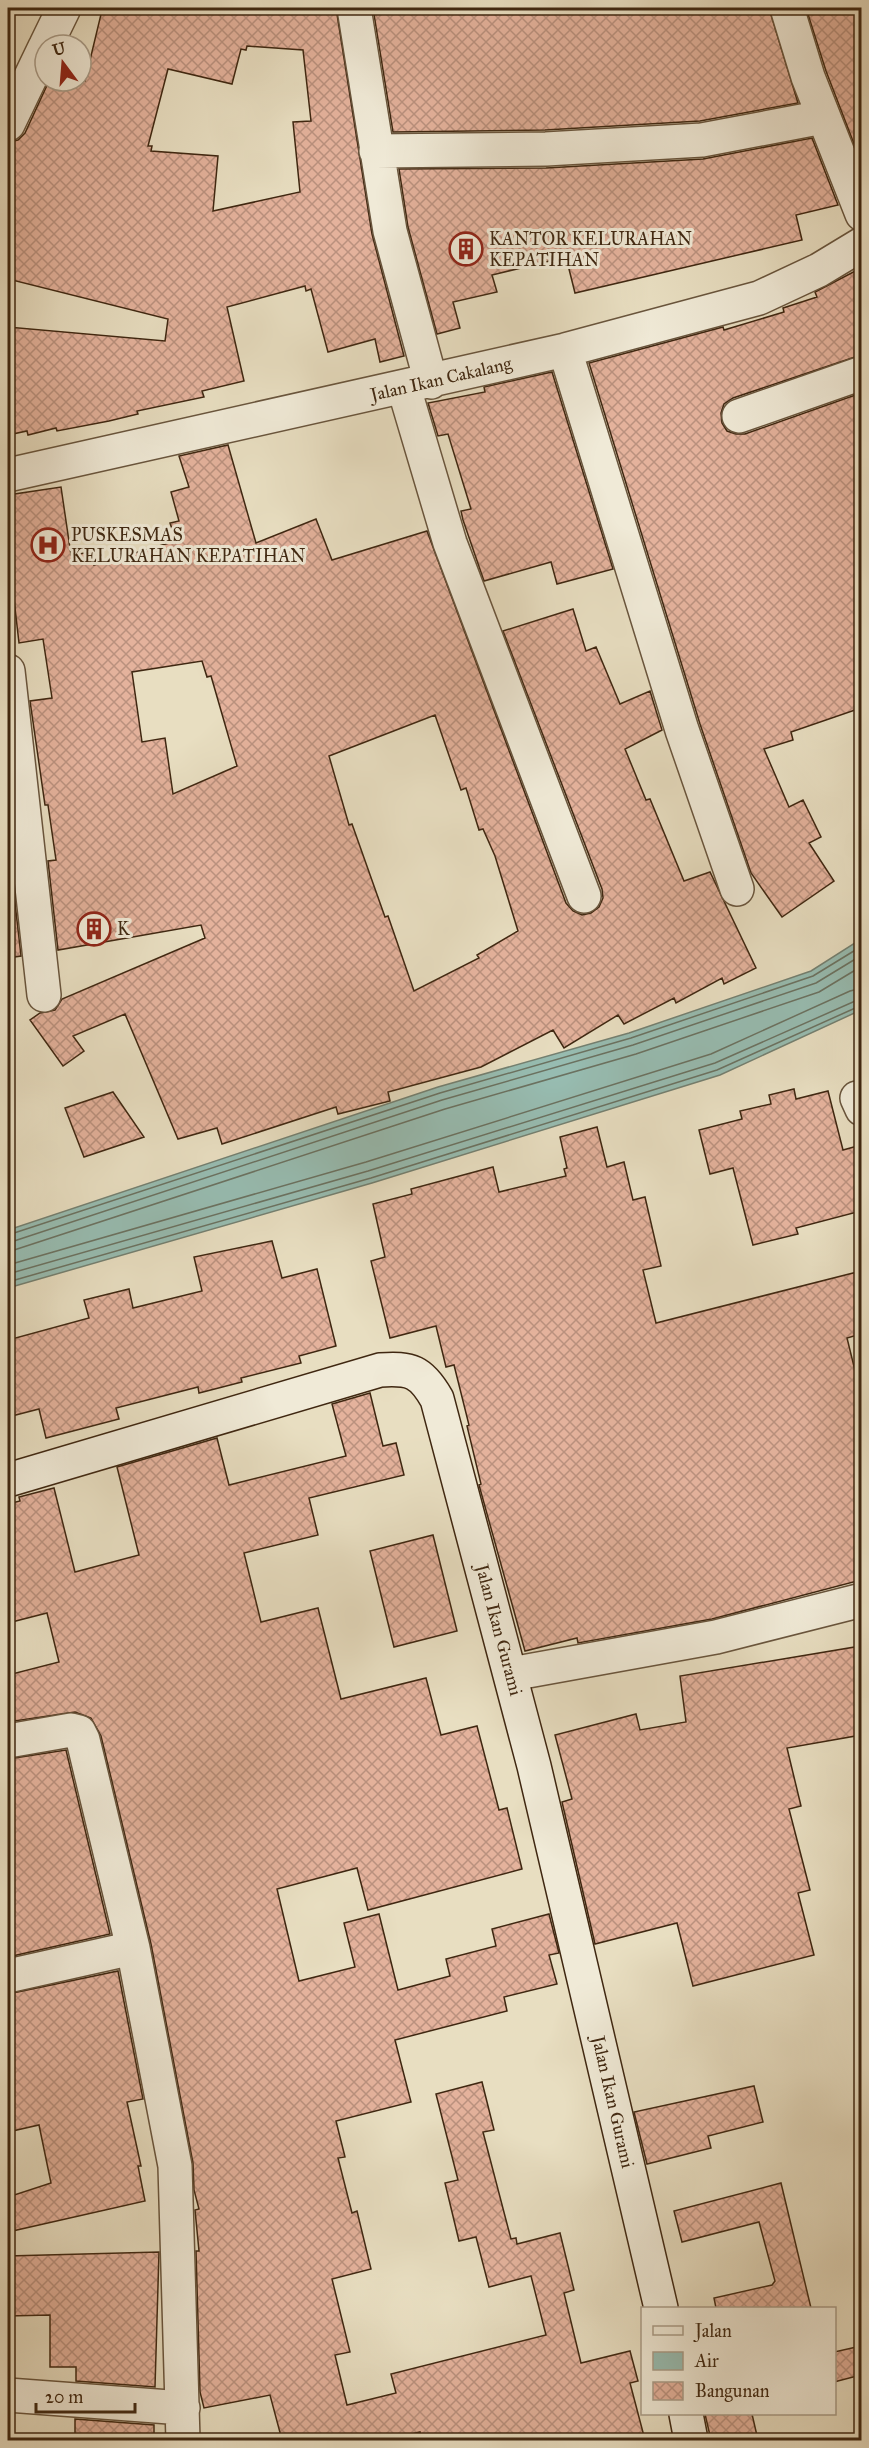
<svg xmlns="http://www.w3.org/2000/svg" width="869" height="2448" font-family="'IM FELL Great Primer',serif">
  <defs>
    <pattern id="building-cross-hatch" width="8" height="8" patternUnits="userSpaceOnUse" patternTransform="scale(1.5)"><rect width="8" height="8" fill="#e4b29c"/><path d="M0 0l8 8M0 8l8-8" fill="none" stroke="#ba917e"/></pattern>
  </defs>
  <rect width="100%" height="100%" fill="#e8dec1"/>
  <filter id="stains"><feTurbulence type="fractalNoise" baseFrequency=".00333" numOctaves="4"/><feColorMatrix values="0 0 0 0 .2 0 0 0 0 .09 0 0 0 0 .02 0 0 0 .5 -.17"/></filter>
  <radialGradient id="worn" r=".72"><stop offset=".6" stop-color="#630" stop-opacity="0"/><stop offset="1" stop-color="#630" stop-opacity=".3"/></radialGradient>
  <path fill="#97bcb1" stroke="#748071" stroke-width="1.5" d="M 861,939 L 861,1010 L 720,1075 L 372,1183 L 8,1288 L 8,1230 L 438,1087 L 629,1033 L 811,971 Z"/>
  <g fill="none" stroke-linecap="round" stroke-linejoin="round">
    <path stroke="#6b7261" stroke-width="1.5" d="M 8,1235 L 440,1093 L 631,1038 L 813,976 L 862,946
      M 8,1243 L 442,1100 L 633,1045 L 816,983 L 862,955
      M 8,1252 L 445,1109 L 636,1054 L 819,992 L 862,966
      M 8,1265 L 366,1162 L 711,1054 L 850,991 L 862,988
      M 8,1274 L 368,1171 L 715,1063 L 862,998
      M 8,1282 L 371,1178 L 717,1070 L 862,1005"/>
  </g>
  <path fill="url(#building-cross-hatch)" stroke="#3f2711" stroke-width="1.5" fill-rule="evenodd" d="M 125,8 L 336,8 L 372,234 L 404,356 L 380,362 L 375,339 L 328,352 L 311,289 L 306,291 L 305,286 L 227,307 L 244,381 L 202,391 L 204,397 L 137,411 L 138,414 L 109,421 L 57,431 L 56,428 L 28,435 L 27,431 L 8,435 L 8,327 L 165,341 L 168,319 L 8,279 L 8,142 L 18,140 L 25,133 L 49,81 L 85,81 L 102,10 L 124,14 ZM 247,46 L 303,50 L 311,121 L 293,122 L 300,192 L 213,211 L 218,156 L 151,151 L 152,146 L 148,146 L 168,69 L 232,84 L 241,49 L 246,50 Z
    M 373,8 L 769,8 L 798,103 L 700,121 L 545,130 L 393,132 Z
    M 806,8 L 861,8 L 861,162 L 826,71 Z
    M 812,138 L 838,205 L 796,215 L 802,240 L 575,293 L 566,257 L 492,275 L 497,292 L 453,302 L 460,328 L 437,334 L 408,227 L 399,169 L 546,168 L 703,159 Z
    M 861,268 L 861,355 L 733,398 L 724,404 L 721,413 L 722,423 L 727,431 L 736,434 L 745,434 L 861,393 L 861,708 L 791,732 L 793,740 L 764,749 L 789,807 L 803,800 L 821,837 L 809,843 L 834,881 L 782,917 L 751,873 L 700,724 L 589,363 L 723,327 L 724,330 L 784,312 L 783,308 L 817,297 L 815,292 Z
    M 552,372 L 613,569 L 557,584 L 551,562 L 484,581 L 463,520 L 461,511 L 471,509 L 448,434 L 438,436 L 428,403 L 485,392 L 484,387 Z
    M 228,445 L 256,543 L 316,519 L 332,560 L 427,531 L 566,903 L 573,911 L 582,915 L 591,913 L 599,907 L 603,898 L 602,889 L 503,631 L 573,609 L 586,651 L 596,647 L 620,704 L 650,691 L 662,730 L 625,749 L 646,800 L 650,799 L 684,881 L 710,872 L 756,968 L 724,984 L 722,978 L 676,1003 L 674,998 L 624,1024 L 618,1015 L 564,1048 L 553,1030 L 481,1067 L 388,1092 L 390,1101 L 338,1114 L 336,1107 L 222,1144 L 217,1128 L 178,1139 L 125,1014 L 73,1036 L 84,1051 L 63,1066 L 30,1020 L 40,1013 L 55,1010 L 62,999 L 205,938 L 201,925 L 58,950 L 48,861 L 56,860 L 48,805 L 45,805 L 30,701 L 52,698 L 43,639 L 19,643 L 8,547 L 8,495 L 61,487 L 71,555 L 92,552 L 94,565 L 176,541 L 170,523 L 179,521 L 171,492 L 189,487 L 179,456 ZM 202,661 L 207,677 L 211,676 L 237,766 L 173,794 L 165,738 L 142,742 L 132,672 ZM 435,715 L 461,790 L 466,788 L 479,830 L 483,829 L 495,856 L 518,931 L 477,955 L 479,958 L 414,991 L 388,916 L 385,917 L 352,824 L 349,825 L 329,756 Z
    M 8,867 L 11,867 L 21,956 L 8,958 Z
    M 794,1089 L 796,1099 L 828,1091 L 843,1150 L 861,1145 L 861,1211 L 796,1228 L 798,1234 L 753,1245 L 733,1168 L 710,1174 L 699,1130 L 742,1119 L 740,1111 L 771,1104 L 769,1095 Z
    M 113,1092 L 144,1137 L 84,1157 L 65,1108 Z
    M 597,1127 L 607,1167 L 624,1162 L 633,1200 L 645,1197 L 661,1266 L 643,1270 L 656,1323 L 861,1271 L 861,1334 L 847,1338 L 861,1395 L 861,1409 L 855,1410 L 861,1434 L 861,1580 L 712,1619 L 578,1643 L 577,1638 L 525,1651 L 479,1485 L 481,1484 L 467,1426 L 469,1425 L 454,1365 L 446,1367 L 436,1326 L 390,1338 L 371,1261 L 385,1257 L 373,1204 L 412,1194 L 411,1189 L 493,1167 L 499,1192 L 566,1176 L 564,1169 L 567,1168 L 560,1137 Z
    M 272,1241 L 282,1278 L 317,1269 L 336,1346 L 299,1356 L 301,1363 L 241,1378 L 242,1382 L 199,1393 L 198,1387 L 116,1408 L 119,1419 L 46,1438 L 39,1409 L 8,1417 L 8,1340 L 89,1318 L 84,1300 L 129,1289 L 133,1308 L 202,1291 L 194,1257 Z
    M 370,1393 L 383,1446 L 396,1443 L 404,1475 L 309,1498 L 318,1535 L 244,1553 L 261,1622 L 318,1608 L 341,1699 L 426,1678 L 441,1735 L 477,1726 L 499,1810 L 507,1808 L 522,1869 L 368,1910 L 357,1868 L 277,1889 L 299,1981 L 355,1967 L 344,1923 L 379,1914 L 398,1990 L 450,1976 L 446,1959 L 496,1946 L 492,1929 L 549,1914 L 559,1953 L 549,1955 L 557,1984 L 504,1997 L 507,2011 L 395,2040 L 411,2102 L 336,2121 L 345,2157 L 338,2158 L 352,2213 L 357,2211 L 371,2269 L 332,2279 L 350,2352 L 335,2355 L 347,2405 L 396,2393 L 391,2374 L 546,2335 L 531,2276 L 489,2287 L 476,2237 L 459,2241 L 445,2183 L 458,2180 L 436,2094 L 482,2082 L 494,2130 L 483,2132 L 511,2239 L 516,2238 L 517,2244 L 560,2233 L 574,2290 L 564,2293 L 581,2363 L 630,2351 L 638,2381 L 630,2383 L 645,2440 L 422,2440 L 420,2432 L 386,2440 L 282,2440 L 270,2395 L 204,2408 L 200,2392 L 196,2251 L 199,2251 L 195,2210 L 199,2209 L 194,2190 L 193,2163 L 151,1944 L 101,1736 L 91,1718 L 75,1712 L 8,1722 L 8,1675 L 59,1662 L 47,1613 L 8,1623 L 8,1504 L 20,1501 L 19,1497 L 54,1488 L 75,1572 L 139,1555 L 117,1467 L 217,1438 L 229,1485 L 346,1456 L 332,1404 Z
    M 433,1535 L 457,1631 L 394,1647 L 370,1551 Z
    M 861,1646 L 861,1735 L 787,1748 L 801,1806 L 789,1809 L 810,1890 L 798,1893 L 814,1955 L 693,1986 L 677,1923 L 595,1944 L 562,1802 L 572,1799 L 555,1735 L 636,1714 L 640,1730 L 686,1722 L 680,1676 Z
    M 66,1750 L 110,1934 L 8,1957 L 8,1759 Z
    M 118,1971 L 143,2099 L 127,2102 L 141,2166 L 138,2166 L 145,2201 L 8,2232 L 8,2197 L 51,2183 L 39,2125 L 8,2132 L 8,1994 Z
    M 754,2086 L 763,2122 L 708,2136 L 711,2148 L 647,2164 L 634,2112 Z
    M 781,2183 L 811,2308 L 716,2308 L 714,2298 L 772,2285 L 775,2281 L 759,2222 L 682,2242 L 674,2211 Z
    M 159,2252 L 155,2387 L 76,2381 L 76,2367 L 50,2367 L 50,2315 L 8,2316 L 8,2256 Z
    M 861,2346 L 861,2375 L 834,2382 L 834,2352 Z
    M 705,2414 L 752,2414 L 758,2440 L 711,2440 Z
    M 75,2419 L 154,2425 L 154,2440 L 75,2440 Z"/>
  <g fill="none" stroke-linecap="round" stroke-linejoin="round">
    <g stroke="#69553d" stroke-width="36">
      <path id="street" d="M 354,8 L 390,231 L 431,382
        M 787,8 L 808,77 L 862,214
        M 46,45 L 64,8
        M 8,124 L 45,47
        M 376,151 L 546,149 L 702,140 L 823,117
        M 565,350 L 682,730 L 737,889
        M 404,388 L 450,543 L 584,896
        M 739,416 L 862,373
        M 8,475 L 565,350 L 759,298 L 819,270 L 862,244
        M 8,671 L 44,995
        M 857,1098 L 862,1109
        M 511,1674 L 716,1637 L 862,1600
        M 8,1741 L 71,1730 L 79,1732 L 83,1740 L 133,1948 L 175,2166 L 183,2440
        M 8,1976 L 133,1948
        M 8,2395 L 183,2408"/>
    </g>
    <g stroke="#3f2711" stroke-width="36">
      <path id="secondary" d="M 8,1480 L 380,1370 C 411,1368 421,1371 437,1399 L 534,1766 L 661,2308
        M 686,2414 L 691,2440"/>
    </g>
    <use href="#street" stroke="#f0ead7" stroke-width="33"/>
    <use href="#secondary" stroke="#f0ead7" stroke-width="33"/>
  </g>
  <defs>
    <g id="building-ring" transform="scale(1.725)"><circle r="9.5" fill="#f0ead7" stroke="#8f2418" stroke-width="1.5"/><path d="M-4-6H4V6H1V3H-1V6H-4ZM-2.5-4.3h1.7v1.8h-1.7ZM.8-4.3h1.7v1.8H.8ZM-2.5-1h1.7V.8h-1.7ZM.8-1h1.7V.8H.8Z" fill="#8f2418"/></g>
    <g id="hospital-ring" transform="scale(1.725)"><circle r="9.5" fill="#f0ead7" stroke="#8f2418" stroke-width="1.5"/><path d="M-5-5h3v3.5h4V-5h3V5h-3V1.5h-4V5h-3Z" fill="#8f2418"/></g>
  </defs>
  <g fill-rule="evenodd">
    <use href="#building-ring" x="466" y="249"/>
    <use href="#hospital-ring" x="48" y="545"/>
    <use href="#building-ring" x="94" y="929"/>
  </g>
  <g text-anchor="middle" stroke-width="6" stroke-linejoin="round" paint-order="stroke">
    <g font-size="18" fill="#3f2711" stroke="#f0ead7" text-anchor="start">
      <text x="489" y="245">KANTOR KELURAHAN<tspan x="489" dy="21">KEPATIHAN</tspan></text>
      <text x="71" y="541">PUSKESMAS<tspan x="71" dy="21">KELURAHAN KEPATIHAN</tspan></text>
      <text x="117" y="935">K</text>
    </g>
    <g font-size="18" fill="#3f2711" stroke="#f0ead7">
      <text transform="translate(441 379) rotate(-13)" y="6">Jalan Ikan Cakalang</text>
      <text transform="translate(499 1630) rotate(75)" y="6">Jalan Ikan Gurami</text>
      <text transform="translate(613 2102) rotate(77)" y="6">Jalan Ikan Gurami</text>
    </g>
  </g>
  <rect width="869" height="2448" fill="none" stroke="#e8dec1" stroke-width="30"/>
  <rect x="9" y="9" width="851" height="2430" fill="none" stroke="#3f2711" stroke-width="3"/>
  <rect x="15" y="15" width="839" height="2418" fill="none" stroke="#3f2711" stroke-width="1.5"/>
  <rect x="641" y="2307" width="195" height="108" fill="#f0ead7" stroke="#a99c88" stroke-width="1.5"/>
  <rect x="653" y="2326" width="30" height="9" fill="#f0ead7" stroke="#a99c88" stroke-width="1.5"/>
  <text x="695" y="2337" font-size="18" fill="#3f2711">Jalan</text>
  <rect x="653" y="2352" width="30" height="18" fill="#97bcb1" stroke="#a99c88" stroke-width="1.5"/>
  <text x="695" y="2367" font-size="18" fill="#3f2711">Air</text>
  <rect x="653" y="2382" width="30" height="18" fill="url(#building-cross-hatch)" stroke="#a99c88" stroke-width="1.5"/>
  <text x="695" y="2397" font-size="18" fill="#3f2711">Bangunan</text>
  <g transform="translate(63 63) rotate(344)"><circle r="28" fill="#f0ead7" stroke="#a99c88" stroke-width="1.5"/>
  <path d="M0-4.5L10 22L0 15L-10 22Z" fill="#8f2418"/>
  <text y="-9" font-size="16" font-weight="bold" text-anchor="middle" fill="#3f2711">U</text>
  </g>
  <path d="M36 2403v9h99v-9" fill="none" stroke="#3f2711" stroke-width="3"/>
  <text x="45" y="2403" font-size="18" fill="#3f2711" stroke="#f0ead7" stroke-width="4.5" paint-order="stroke">20 m</text>
  <rect width="100%" height="100%" filter="url(#stains)"/>
  <rect width="100%" height="100%" fill="url(#worn)"/>
</svg>
